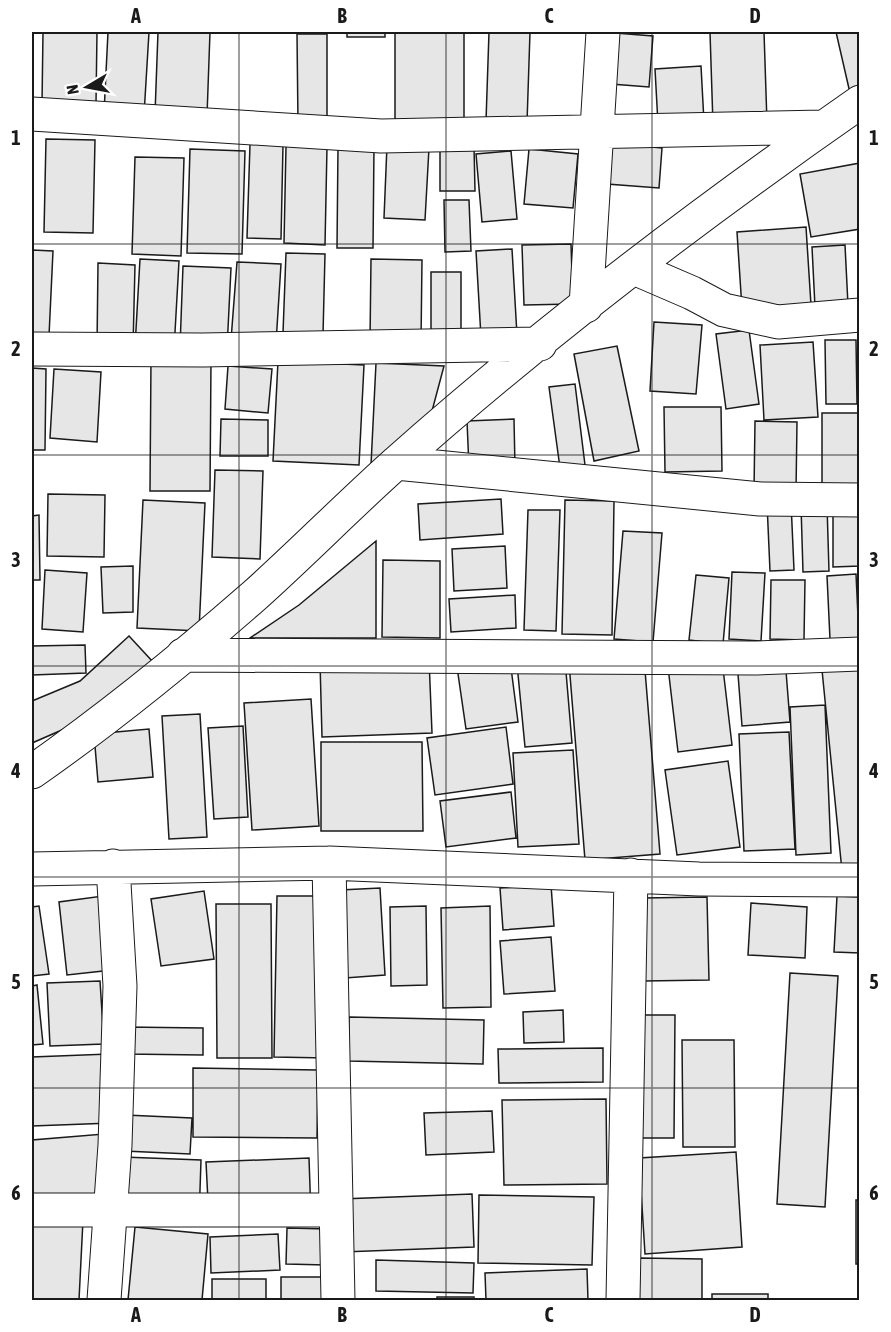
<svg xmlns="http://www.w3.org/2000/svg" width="891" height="1332" font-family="'Asap Condensed',sans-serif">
  <rect width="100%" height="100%" fill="#fff"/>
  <path fill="#e6e6e6" stroke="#1a1a1a" stroke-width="1.5" d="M 43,32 L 97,32 L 96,104 L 42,104 Z
    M 108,32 L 149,32 L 144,115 L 104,113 Z
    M 158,32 L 210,32 L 207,116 L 155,114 Z
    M 347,32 L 385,32 L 385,37 L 347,37 Z
    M 395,32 L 464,32 L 464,126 L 395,126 Z
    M 489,32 L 530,32 L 527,123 L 486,121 Z
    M 710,32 L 764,32 L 767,123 L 713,125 Z
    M 836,32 L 860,32 L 860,87 L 850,93 Z
    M 615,33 L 653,36 L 649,87 L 611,84 Z
    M 297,34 L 327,34 L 327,124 L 298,124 Z
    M 701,66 L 704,122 L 658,124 L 655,69 Z
    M 32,130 L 33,130 L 32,187 Z
    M 46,139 L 95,140 L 93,233 L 44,232 Z
    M 610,143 L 662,148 L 659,188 L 607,184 Z
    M 250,144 L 283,145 L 281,239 L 247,238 Z
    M 387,145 L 429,148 L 425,220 L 384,218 Z
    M 286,146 L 327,147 L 325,245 L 284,243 Z
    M 474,146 L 475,191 L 440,191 L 440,147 Z
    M 338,147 L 374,147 L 373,248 L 337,248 Z
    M 190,149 L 245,151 L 242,254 L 187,253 Z
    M 529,149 L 578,154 L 573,208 L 524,204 Z
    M 511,151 L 517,219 L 482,222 L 476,154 Z
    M 135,157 L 184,158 L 181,256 L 132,254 Z
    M 860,163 L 860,229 L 811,237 L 800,174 Z
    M 444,200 L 469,200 L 471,251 L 445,252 Z
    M 806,227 L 811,305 L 742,309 L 737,232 Z
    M 571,244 L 573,304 L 524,305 L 522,245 Z
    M 845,245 L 848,305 L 815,307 L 812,247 Z
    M 512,249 L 517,335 L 481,337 L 476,251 Z
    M 32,250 L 53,251 L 49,336 L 32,335 Z
    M 286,253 L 325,254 L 323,335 L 283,333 Z
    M 140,259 L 179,261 L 174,350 L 135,347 Z
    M 371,259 L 422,260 L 421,342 L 370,341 Z
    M 237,262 L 281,264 L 276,343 L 231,340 Z
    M 98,263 L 135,265 L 133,348 L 97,347 Z
    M 183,266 L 231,268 L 227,349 L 180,347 Z
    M 431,272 L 461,272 L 461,337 L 431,338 Z
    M 654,322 L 702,325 L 696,394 L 650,391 Z
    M 749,330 L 759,404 L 726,409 L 716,334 Z
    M 825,340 L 856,340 L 857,404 L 826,404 Z
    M 813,342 L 818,417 L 764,420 L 760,345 Z
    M 617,346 L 639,451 L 594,461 L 574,354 Z
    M 151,359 L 211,360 L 210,491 L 150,491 Z
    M 278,361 L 364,365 L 359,465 L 273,461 Z
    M 376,363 L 444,366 L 428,426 L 371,465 Z
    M 228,366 L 272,369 L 268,413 L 225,409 Z
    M 32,368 L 46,369 L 45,450 L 32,450 Z
    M 54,369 L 101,372 L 97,442 L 50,438 Z
    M 575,384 L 585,465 L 560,468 L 549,387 Z
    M 664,407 L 721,407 L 722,471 L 665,472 Z
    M 822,413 L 860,413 L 860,485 L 822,485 Z
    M 221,419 L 268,420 L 268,456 L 220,456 Z
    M 514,419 L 515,467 L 469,468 L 467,421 Z
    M 755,421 L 797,422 L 796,492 L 754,491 Z
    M 215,470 L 263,471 L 260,559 L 212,557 Z
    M 48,494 L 105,495 L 104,557 L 47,556 Z
    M 501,499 L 503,534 L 420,540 L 418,504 Z
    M 143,500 L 205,503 L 199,631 L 137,628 Z
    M 565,500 L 614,501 L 612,635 L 562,634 Z
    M 791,502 L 794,570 L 770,571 L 767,503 Z
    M 833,504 L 860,504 L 860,566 L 833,567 Z
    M 827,505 L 829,571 L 803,572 L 801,506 Z
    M 528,510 L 560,510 L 556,631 L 524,630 Z
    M 39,515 L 40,580 L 32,580 L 32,516 Z
    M 623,531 L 662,533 L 653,642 L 614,639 Z
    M 376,541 L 376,638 L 250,638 L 299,605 Z
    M 505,546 L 507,588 L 454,591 L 452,549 Z
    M 383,560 L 440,561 L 440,638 L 382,637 Z
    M 133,566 L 133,612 L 103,613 L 101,567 Z
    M 45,570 L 87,573 L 83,632 L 42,629 Z
    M 732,572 L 765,573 L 761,641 L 729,639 Z
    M 856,574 L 859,638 L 830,639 L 827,576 Z
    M 696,575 L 729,578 L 723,644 L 689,640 Z
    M 771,580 L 805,580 L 804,640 L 770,639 Z
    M 515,595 L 516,628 L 451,632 L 449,599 Z
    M 129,636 L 153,662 L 94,716 L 32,743 L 32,701 L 80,681 Z
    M 85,645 L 86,673 L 32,675 L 32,646 Z
    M 644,658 L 660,854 L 585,860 L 569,663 Z
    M 785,658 L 790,722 L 742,726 L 737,661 Z
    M 429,659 L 432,733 L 322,737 L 320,662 Z
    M 510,660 L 518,722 L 466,729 L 457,667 Z
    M 565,660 L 572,743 L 525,747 L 517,664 Z
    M 722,660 L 732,745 L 678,752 L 668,667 Z
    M 860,667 L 860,869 L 842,871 L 822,670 Z
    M 311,699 L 319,826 L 252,830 L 244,703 Z
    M 825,705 L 831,853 L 796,855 L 790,707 Z
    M 200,714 L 207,837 L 169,839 L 162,716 Z
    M 243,726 L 248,817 L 214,819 L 208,728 Z
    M 506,727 L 513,784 L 435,795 L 427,738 Z
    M 149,729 L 153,777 L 98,782 L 94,734 Z
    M 789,732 L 795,849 L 744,851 L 739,734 Z
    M 321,742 L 422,742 L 423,831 L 321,831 Z
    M 573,750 L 579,844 L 518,847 L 513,753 Z
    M 728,761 L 740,847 L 677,855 L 665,770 Z
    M 511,792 L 516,838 L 446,847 L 440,801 Z
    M 551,885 L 554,926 L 503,930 L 500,888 Z
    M 380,888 L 385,975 L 345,978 L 340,890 Z
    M 204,891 L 214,959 L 161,966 L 151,899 Z
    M 103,896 L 112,970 L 67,975 L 59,902 Z
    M 277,896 L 329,896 L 327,1058 L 274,1057 Z
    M 837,896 L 860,897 L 860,953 L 834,952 Z
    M 707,897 L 709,980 L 644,981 L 643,898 Z
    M 751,903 L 807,907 L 805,958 L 748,955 Z
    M 216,904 L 271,904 L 272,1058 L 217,1058 Z
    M 39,906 L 49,974 L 32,976 L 32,907 Z
    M 426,906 L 427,985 L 391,986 L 390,907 Z
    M 490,906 L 491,1007 L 443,1008 L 441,908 Z
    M 551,937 L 555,991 L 504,994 L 500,941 Z
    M 790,973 L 838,976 L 825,1207 L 777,1204 Z
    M 100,981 L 104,1044 L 50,1046 L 47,983 Z
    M 37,985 L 43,1044 L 32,1045 L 32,986 Z
    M 563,1010 L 564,1042 L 524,1043 L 523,1012 Z
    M 637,1015 L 675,1015 L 674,1138 L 637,1138 Z
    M 349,1017 L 484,1020 L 483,1064 L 348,1061 Z
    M 125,1027 L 203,1028 L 203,1055 L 124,1054 Z
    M 682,1040 L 734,1040 L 735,1147 L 683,1147 Z
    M 603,1048 L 603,1082 L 499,1083 L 498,1049 Z
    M 109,1054 L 112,1123 L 32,1126 L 32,1057 Z
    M 193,1068 L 318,1070 L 317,1138 L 193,1137 Z
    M 606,1099 L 607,1184 L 504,1185 L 502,1100 Z
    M 492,1111 L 494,1152 L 426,1155 L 424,1113 Z
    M 125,1115 L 192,1118 L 190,1154 L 124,1151 Z
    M 104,1134 L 109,1204 L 32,1210 L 32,1140 Z
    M 736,1152 L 742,1247 L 645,1254 L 639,1158 Z
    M 123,1157 L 201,1160 L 199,1220 L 120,1216 Z
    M 309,1158 L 311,1216 L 209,1221 L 206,1162 Z
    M 472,1194 L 474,1247 L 343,1252 L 341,1199 Z
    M 479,1195 L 594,1197 L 592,1265 L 478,1263 Z
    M 856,1200 L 860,1200 L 860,1264 L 856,1264 Z
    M 32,1217 L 83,1220 L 79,1300 L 32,1300 Z
    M 135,1227 L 208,1234 L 202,1300 L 128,1300 Z
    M 287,1228 L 327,1229 L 326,1265 L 286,1264 Z
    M 278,1234 L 280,1270 L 211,1273 L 210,1237 Z
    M 640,1258 L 702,1259 L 702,1300 L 639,1300 Z
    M 376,1260 L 474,1263 L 473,1293 L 376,1291 Z
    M 587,1269 L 588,1300 L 486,1300 L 485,1273 Z
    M 281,1277 L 332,1277 L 332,1300 L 281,1300 Z
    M 212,1279 L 266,1279 L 266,1300 L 212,1300 Z
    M 712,1294 L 768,1294 L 768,1300 L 712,1300 Z
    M 437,1297 L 474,1297 L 474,1300 L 437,1300 Z"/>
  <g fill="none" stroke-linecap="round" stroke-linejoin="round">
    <g stroke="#1a1a1a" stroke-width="35">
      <path id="minor" d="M 32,114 L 381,136 L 823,127
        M 634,268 L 692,293 L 724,310 L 778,322 L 860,315
        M 586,306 L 603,32
        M 32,349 L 203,350 L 540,344
        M 396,463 L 760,499 L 860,500
        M 183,655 L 756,658 L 860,654
        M 32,772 C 109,718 183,658 254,596 C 302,553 347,507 395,464 C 541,334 699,214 860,102
        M 329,863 L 338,1300
        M 32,869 L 329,863 L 699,879 L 860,880
        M 32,1210 L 335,1210
        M 104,1300 L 115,1145 L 120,986 L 113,866
        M 623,1300 L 631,875"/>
    </g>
    <use href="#minor" stroke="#fff" stroke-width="33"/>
  </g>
  <path fill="none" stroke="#1a1a1a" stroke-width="1.5" stroke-opacity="0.55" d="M 239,32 L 239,1300M 446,32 L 446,1300M 652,32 L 652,1300M 32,244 L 860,244M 32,455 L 860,455M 32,666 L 860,666M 32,877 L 860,877M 32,1088 L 860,1088"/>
  <rect width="891" height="1332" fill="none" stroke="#ffffff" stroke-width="66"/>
  <g transform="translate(87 87) rotate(260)" stroke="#ffffff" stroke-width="4.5" paint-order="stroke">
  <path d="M0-4.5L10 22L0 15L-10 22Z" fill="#1a1a1a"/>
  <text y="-9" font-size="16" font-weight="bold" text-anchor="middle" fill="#1a1a1a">N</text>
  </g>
  <rect x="33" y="33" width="825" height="1266" fill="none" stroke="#1a1a1a" stroke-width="2"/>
  <g font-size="20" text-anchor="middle" font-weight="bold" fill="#1a1a1a">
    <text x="136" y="23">A</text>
    <text x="342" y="23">B</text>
    <text x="549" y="23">C</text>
    <text x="755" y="23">D</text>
    <text x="16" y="145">1</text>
    <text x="874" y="145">1</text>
    <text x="16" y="356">2</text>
    <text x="874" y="356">2</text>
    <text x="16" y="567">3</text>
    <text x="874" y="567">3</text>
    <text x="16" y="778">4</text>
    <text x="874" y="778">4</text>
    <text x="16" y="989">5</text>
    <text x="874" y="989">5</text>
    <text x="16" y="1200">6</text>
    <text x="874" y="1200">6</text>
    <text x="136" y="1322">A</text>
    <text x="342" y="1322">B</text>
    <text x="549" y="1322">C</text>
    <text x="755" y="1322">D</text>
  </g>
</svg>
